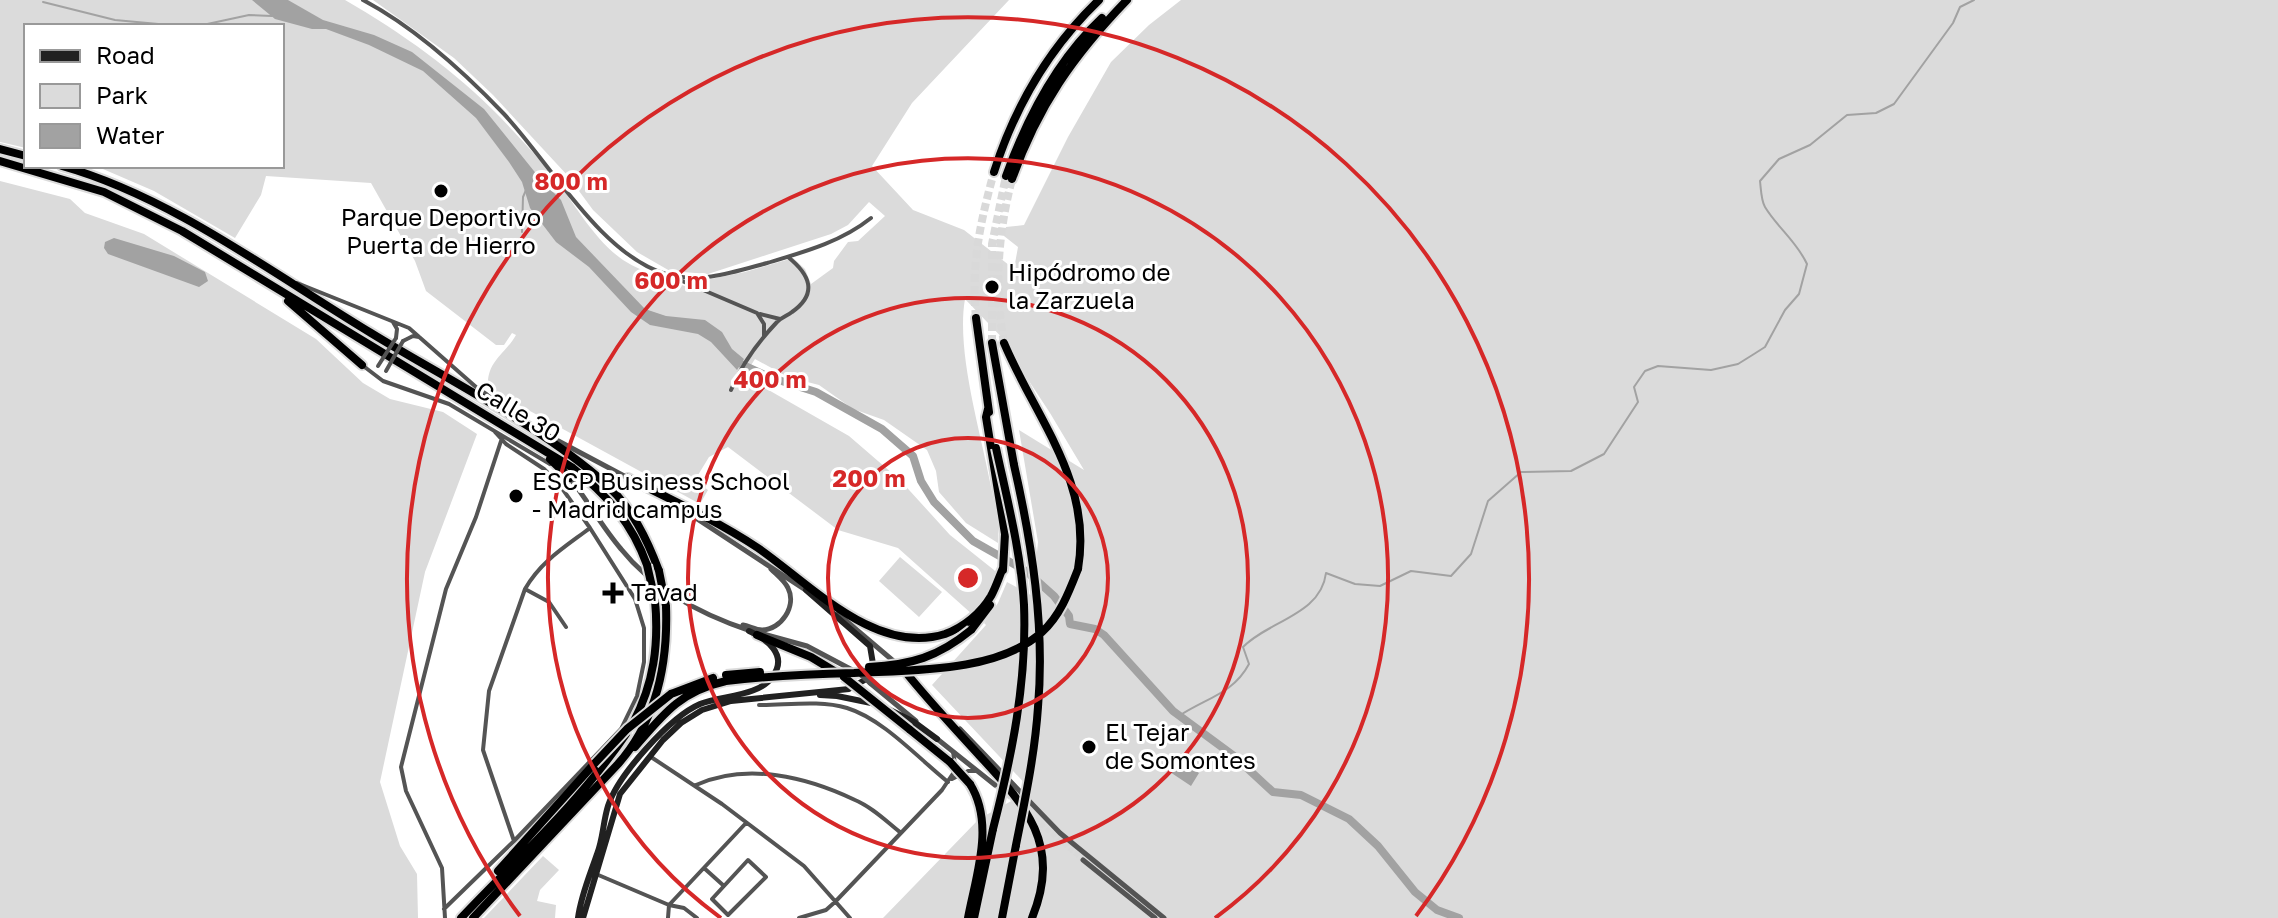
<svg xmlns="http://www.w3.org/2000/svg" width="2278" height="918" font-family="'Golos Text',sans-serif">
  <rect width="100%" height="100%" fill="#fff"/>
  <path fill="#dbdbdb" d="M 0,0 L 345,0 C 402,33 454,70 500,117 C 518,136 537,156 553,176 C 575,204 594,240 623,260 C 645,274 672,281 696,290 L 701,281 L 745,272 L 793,258 L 805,269 L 811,284 L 833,268 L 834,261 L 848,242 L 858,241 L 885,216 L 869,202 L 848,225 L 831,234 L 708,274 L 670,271 L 637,252 L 593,210 L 568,176 L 493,95 L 454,58 L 373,0 L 1009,0 L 912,103 L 872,166 L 913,210 L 964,230 L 1014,269 L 1018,247 L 1004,236 L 1006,227 L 1024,225 L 1068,137 L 1111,62 L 1149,25 L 1181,0 L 2278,0 L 2278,918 L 883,918 L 979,819 L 1031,790 L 932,685 L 986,625 L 984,623 L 998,603 L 1007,582 L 1038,599 L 1033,593 L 1038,542 L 1019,430 L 1084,470 L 1050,413 L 1023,372 L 1011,347 L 965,299 C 956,351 980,429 990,482 C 994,502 1000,523 998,543 L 966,523 L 939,492 L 936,471 L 927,450 L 884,420 L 853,409 L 819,385 L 788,377 L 755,359 L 744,376 L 849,436 L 900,480 L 950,535 L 994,570 L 997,574 L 984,602 L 973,615 L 898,548 L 838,530 L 728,447 L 709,457 L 695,480 L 708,490 L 700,504 L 495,392 L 488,383 C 488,361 506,353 516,335 L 512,333 L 504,345 L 496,345 L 426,291 L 415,261 L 371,183 L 266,176 L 261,195 L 235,238 L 154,191 L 96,166 L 282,166 L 282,26 L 26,26 L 26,148 L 0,142 Z
    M 0,181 L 70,199 L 85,213 L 144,234 L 316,339 L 363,383 L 390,399 L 443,412 L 477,434 L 425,572 L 380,782 L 400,846 L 417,874 L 418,918 L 0,918 Z
    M 900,557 L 942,592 L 919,617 L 879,581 Z
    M 543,856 L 559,870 L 540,890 L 537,901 L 556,905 L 555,918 L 484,918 Z"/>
  <path fill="#a2a2a2" d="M 252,0 L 288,0 L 323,20 L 374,35 L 412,52 L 484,109 L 542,181 L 561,200 L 576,237 L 645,309 L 666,316 L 705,320 L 722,332 L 732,349 L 744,359 L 737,370 L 711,342 L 698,334 L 650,325 L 631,312 L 589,267 L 556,242 L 530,208 L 522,182 L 509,162 L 476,118 L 423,71 L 369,45 L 326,29 L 312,29 L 275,19 Z
    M 114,238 L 174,256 L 205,272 L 208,281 L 199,287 L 108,254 L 104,248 L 105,242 Z
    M 1170,754 L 1199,773 L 1191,786 L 1161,766 Z"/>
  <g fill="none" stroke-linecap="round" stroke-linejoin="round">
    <path stroke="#a2a2a2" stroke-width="2" d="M 43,2 L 115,20 L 180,26
      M 198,26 L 249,15 L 272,16
      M 522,232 L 523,197 L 526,190
      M 1179,716 C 1206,698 1233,694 1249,664 L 1243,647 C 1268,621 1321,615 1326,573 L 1355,584 L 1380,586 L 1411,571 L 1451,576 L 1471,554 L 1488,501 L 1521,472 L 1571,471 L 1604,454 L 1638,402 L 1634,387 L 1645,371 L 1658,366 L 1711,370 L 1738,364 L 1754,354 L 1765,347 L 1785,310 L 1799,294 L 1807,264 C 1797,242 1777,227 1765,207 C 1761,200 1761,189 1760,181 L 1779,159 L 1810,145 L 1847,115 L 1876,113 L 1894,104 L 1953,23 L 1960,7 L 1974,0"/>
    <path stroke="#a2a2a2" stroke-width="8" d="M 732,357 L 739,363 L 769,377 L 816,392 L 882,429 L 913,456 L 921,481 L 934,502 L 973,541 L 1026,571 L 1054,596 L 1069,616 L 1070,624 L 1095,629 L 1104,635 L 1173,711 L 1234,756 L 1273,792 L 1301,795 L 1349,819 L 1378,846 L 1415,892 L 1437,910 L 1459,918"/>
    <path stroke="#d9d9d9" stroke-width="5" stroke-dasharray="5 2.5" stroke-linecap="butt" d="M 995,785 L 1016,802
      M 1029,814 L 1083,860"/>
    <path stroke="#d9d9d9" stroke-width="8" stroke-dasharray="8 4" stroke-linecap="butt" d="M 976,318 C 971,264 980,223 994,172
      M 992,343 L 992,244 L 1006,176
      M 1004,343 C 994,286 998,234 1012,179"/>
    <g stroke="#dbdbdb" stroke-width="12">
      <path id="motorway" d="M 0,149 L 26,156
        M 0,161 L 104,192 L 182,231 L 573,468 C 608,496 632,523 647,565
        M 62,166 C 172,197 273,274 371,333 C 446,379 541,426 606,484 C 632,508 647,539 659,571
        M 994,172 C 1015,106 1049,48 1099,0
        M 1006,176 C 1027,118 1056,61 1102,18
        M 1012,179 C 1038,106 1073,56 1127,0
        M 288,301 L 362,365
        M 976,318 L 989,412
        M 992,343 L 1014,465
        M 1004,343 C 1036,419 1093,482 1078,569
        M 988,409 L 986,417 L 1005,534 L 1003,570
        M 550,459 L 570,478
        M 628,478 C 672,500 717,521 758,548 C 810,584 876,656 945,634 C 964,627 981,613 991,596 C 996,587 999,577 1003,568
        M 971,630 L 990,605
        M 757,635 L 811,657 L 839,674
        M 908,675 C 930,702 954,728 978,754 C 1026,806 1062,844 1032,918
        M 671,694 L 713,678
        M 633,723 C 654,683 659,645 655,600
        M 909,729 L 950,762
        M 635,747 C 664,713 681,691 726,681
        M 498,871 L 594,764
        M 461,918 C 517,859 580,802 626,734
        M 473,918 L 618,764 C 657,720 668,662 666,606
        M 968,918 C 976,875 995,824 970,784
        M 974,918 L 993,829
        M 1002,918 L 1016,845"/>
    </g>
    <path stroke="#545454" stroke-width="4" d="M 363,0 C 416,28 463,71 504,114 C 550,163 601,255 666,274 C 700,284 734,272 767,263 C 804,252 841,242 871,218
      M 675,278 L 757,313 L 764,324 L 764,336
      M 297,283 L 409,328 L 476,387 L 523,419
      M 760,314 L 780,319
      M 393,322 L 397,329 L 396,338
      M 403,341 L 413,336 L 419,337
      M 362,365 L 383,381 L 449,404 L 550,464
      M 731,390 C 741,366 759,341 777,322 C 782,317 787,316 792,312 C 819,293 809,274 788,257
      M 525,589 L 549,602 L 566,627
      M 759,705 C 788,705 820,700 847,708 C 883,719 918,758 948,782
      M 651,757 L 722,804 L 804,866 L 850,918
      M 952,779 L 968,771 L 977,771
      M 696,785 C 747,762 807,777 855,800 C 872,807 887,822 901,833
      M 514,841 L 483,750 L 489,691 L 525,589 C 541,561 565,547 590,528
      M 748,860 L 766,877 L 728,915 L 712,899 Z
      M 704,868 L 724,886
      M 596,874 L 669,905 L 684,908 L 697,918
      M 444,909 L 514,841 L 621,729 L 637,696 L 644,662 L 644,628 L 635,599 L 590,528 L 559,484 L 544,469 L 506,444 L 495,432
      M 445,918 L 442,868 L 406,791 L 401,767 L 446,589 L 476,517 L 501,441
      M 668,918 L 669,905 L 746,823
      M 799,918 L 826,910 L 835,902 L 942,790 L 956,769 L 953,752"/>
    <path stroke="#545454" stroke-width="5" d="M 549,436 L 628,478
      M 570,478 C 588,501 602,527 621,549 C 654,590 702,615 751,631
      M 685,511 L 807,591
      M 838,614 L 897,664
      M 743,625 C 749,626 756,630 762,630 C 781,630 797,606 788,588 C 785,581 777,575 771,569
      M 760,633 L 807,646 L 858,673
      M 870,683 L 916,721
      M 960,729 L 1060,833 L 1164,918
      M 936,738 L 995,785
      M 1083,860 L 1155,918"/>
    <path stroke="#212121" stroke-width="6" d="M 820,695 L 837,696 L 876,704
      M 886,708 L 914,722 L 937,739
      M 578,918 C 581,895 590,875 597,854 C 603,839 603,822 608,806 C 618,775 670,717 700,704 C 722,695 759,697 773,676 C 788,655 767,639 749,631
      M 583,918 L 620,794 L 663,740 L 681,723 L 702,710 L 731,701 L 849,689 L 868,678 L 873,664 L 870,646 L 806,590"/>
    <use href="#motorway" stroke="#000" stroke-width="8"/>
    <g stroke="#dbdbdb" stroke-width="12" stroke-linecap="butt">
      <path id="motorway-bridge" d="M 1014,465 C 1032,544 1045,626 1038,707 C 1035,753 1025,800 1016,845
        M 647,565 L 655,600
        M 659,571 L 666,606
        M 869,667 C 911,665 938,657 971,630
        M 726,675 L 760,672
        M 844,677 L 909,729
        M 726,681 C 768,676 811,674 854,673 C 910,670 997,673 1042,632 C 1060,616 1069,592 1078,569
        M 950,762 L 970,784
        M 594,764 L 627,729 L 671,694
        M 993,829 C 1012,755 1027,682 1024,605 C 1021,552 1007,499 996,448"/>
    </g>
    <path stroke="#545454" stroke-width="4" d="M 378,366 L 396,338
      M 386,371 L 403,341"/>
    <path stroke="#545454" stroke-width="5" d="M 861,675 L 870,683"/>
    <use href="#motorway-bridge" stroke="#000" stroke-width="8"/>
  </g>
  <g fill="none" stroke="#d62828" stroke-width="4">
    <circle cx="968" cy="578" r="140"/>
    <circle cx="968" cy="578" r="280"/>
    <path d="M721 918A420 420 0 1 1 1215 918"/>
    <path d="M520 916A561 561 0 1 1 1416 916"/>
  </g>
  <g fill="#000" stroke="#fff" stroke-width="3">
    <circle cx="441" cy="191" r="8"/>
    <circle cx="992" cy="287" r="8"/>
    <circle cx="516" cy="496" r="8"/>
    <path d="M609 581h8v8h8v8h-8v8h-8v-8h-8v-8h8z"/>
    <circle cx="1089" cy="747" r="8"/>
  </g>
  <g text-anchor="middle" stroke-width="6" stroke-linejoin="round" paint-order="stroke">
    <g font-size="24" fill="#000" stroke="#fff" text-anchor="start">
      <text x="441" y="226" text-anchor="middle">Parque Deportivo<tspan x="441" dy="28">Puerta de Hierro</tspan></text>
      <text x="1008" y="281">Hipódromo de<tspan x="1008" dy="28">la Zarzuela</tspan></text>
      <text x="532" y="490">ESCP Business School<tspan x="532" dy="28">- Madrid campus</tspan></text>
      <text x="631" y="601">Tavad</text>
      <text x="1105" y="741">El Tejar<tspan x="1105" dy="28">de Somontes</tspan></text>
    </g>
    <g font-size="24" fill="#000" stroke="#fff">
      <text transform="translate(518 412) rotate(31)" y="8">Calle 30</text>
    </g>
  </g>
  <circle cx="968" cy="578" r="12" fill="#d62828" stroke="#fff" stroke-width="4"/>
  <g font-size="24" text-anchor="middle" font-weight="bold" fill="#d62828" stroke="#fff" stroke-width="6" stroke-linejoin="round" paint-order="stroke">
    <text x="571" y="190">800 m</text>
    <text x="671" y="289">600 m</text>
    <text x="770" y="388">400 m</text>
    <text x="869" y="487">200 m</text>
  </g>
  <rect x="24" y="24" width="260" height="144" fill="#ffffff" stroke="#999999" stroke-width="2"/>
  <rect x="40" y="50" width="40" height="12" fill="#212121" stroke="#999999" stroke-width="2"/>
  <text x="96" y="64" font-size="24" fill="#000000">Road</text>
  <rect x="40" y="84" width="40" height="24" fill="#dbdbdb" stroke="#999999" stroke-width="2"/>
  <text x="96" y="104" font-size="24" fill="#000000">Park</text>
  <rect x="40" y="124" width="40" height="24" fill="#a2a2a2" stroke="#999999" stroke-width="2"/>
  <text x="96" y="144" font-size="24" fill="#000000">Water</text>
</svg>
